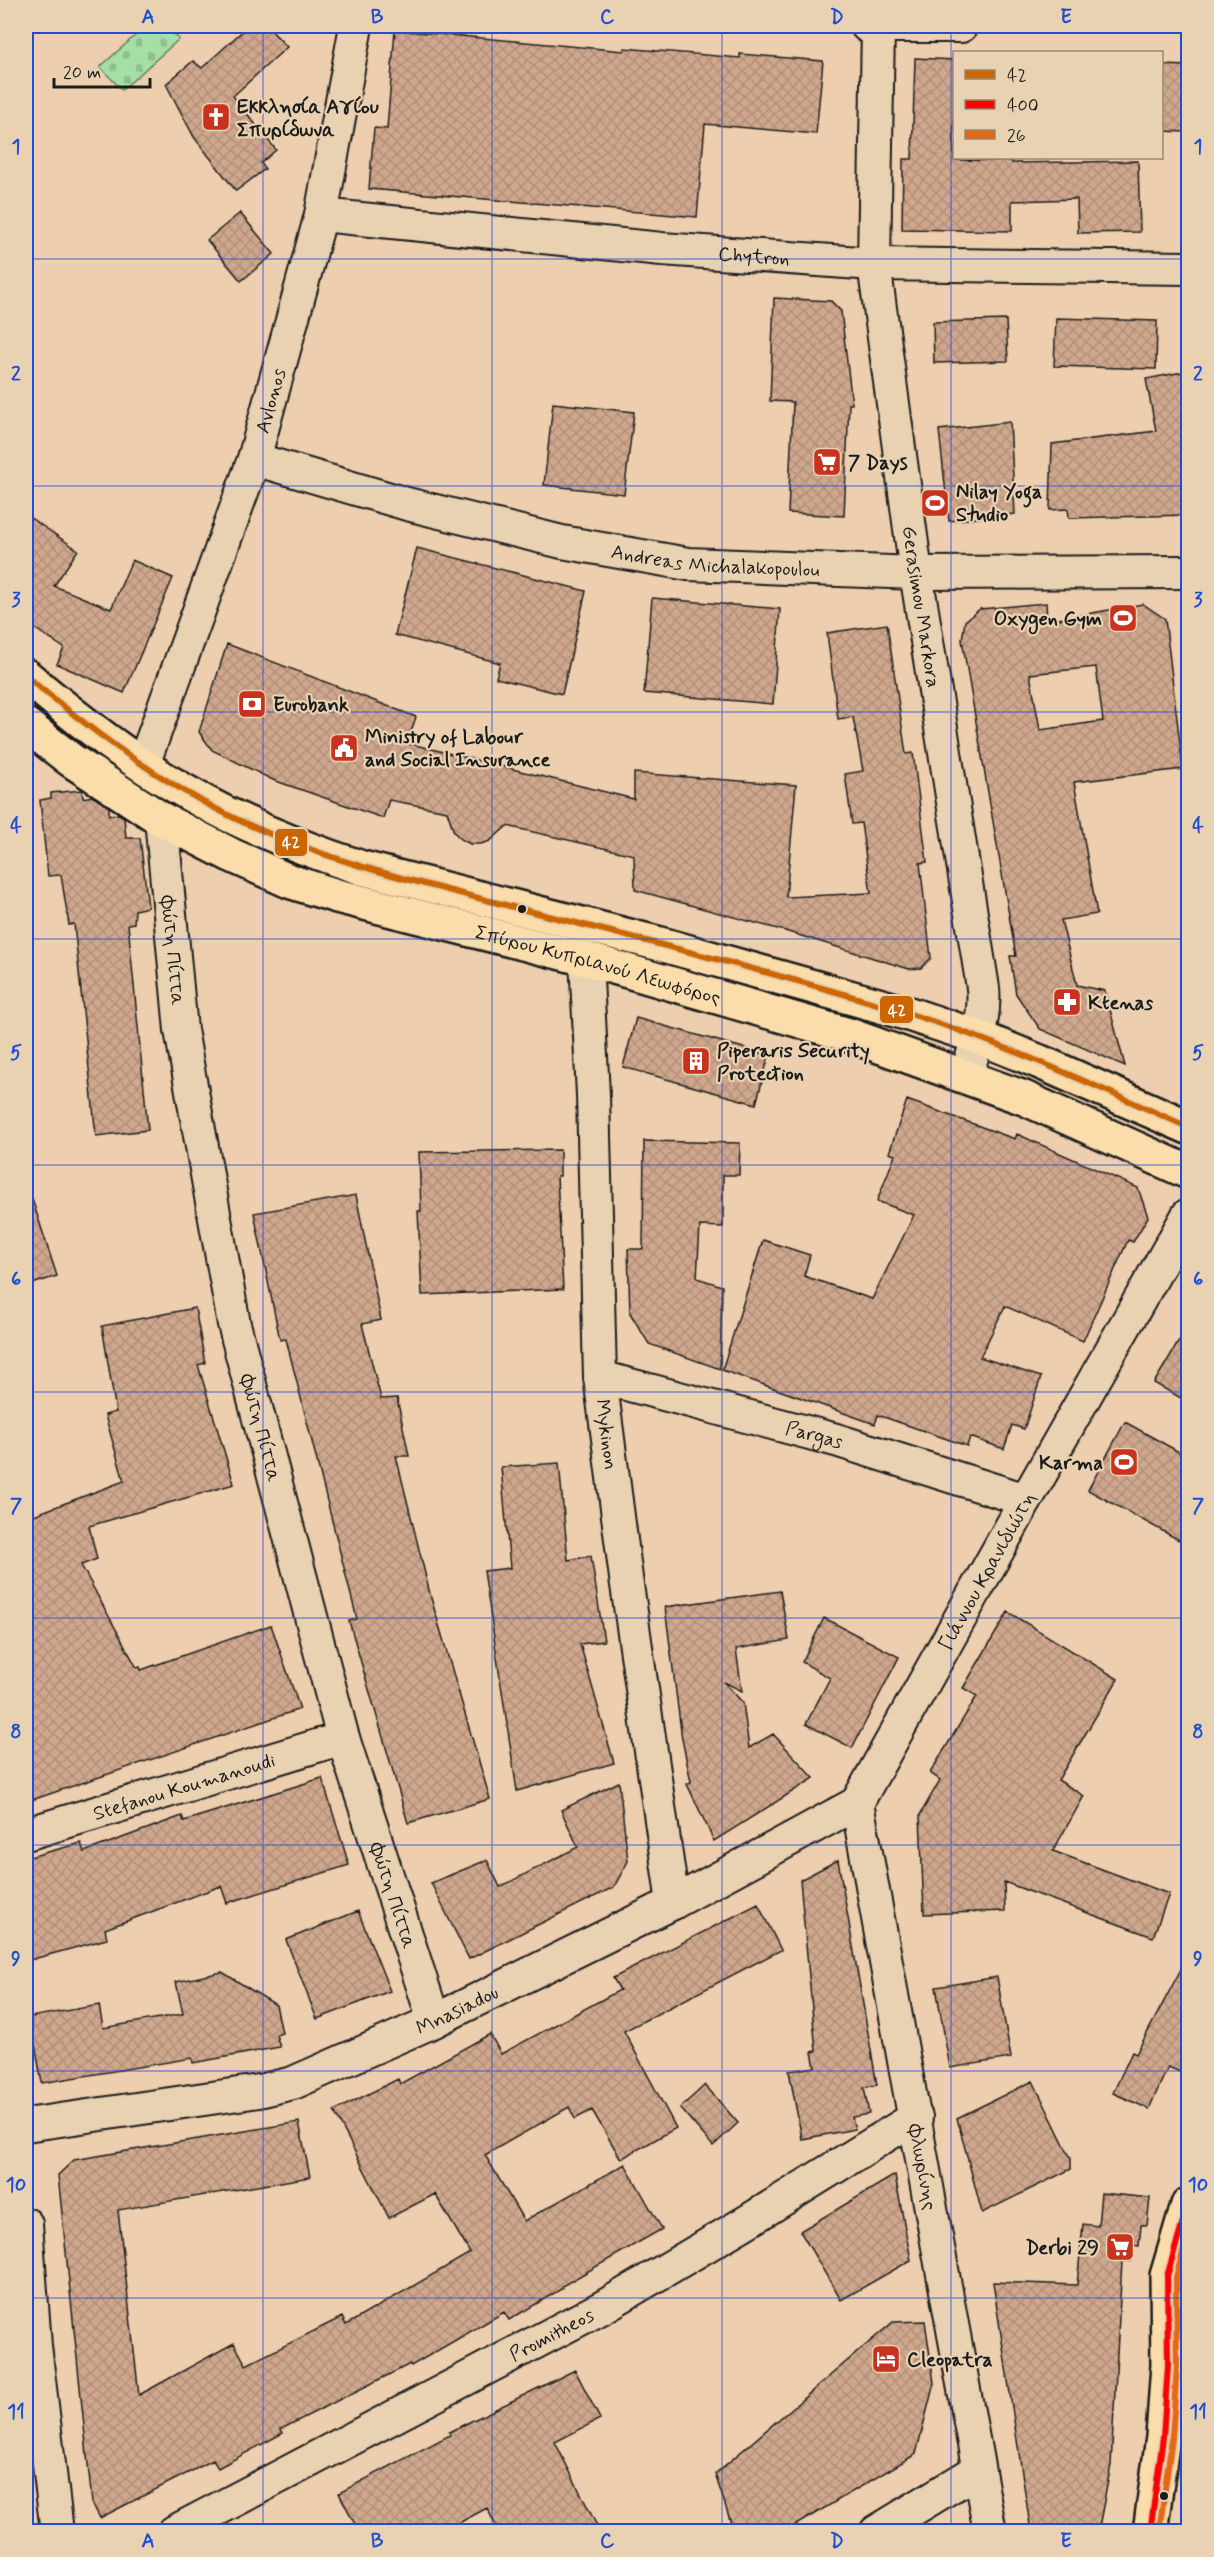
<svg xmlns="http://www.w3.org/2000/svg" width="1214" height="2557" font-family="Mynerve,sans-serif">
  <defs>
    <pattern id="cemetery-stones" width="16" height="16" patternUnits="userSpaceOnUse" patternTransform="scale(1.5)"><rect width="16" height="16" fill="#a6dfa5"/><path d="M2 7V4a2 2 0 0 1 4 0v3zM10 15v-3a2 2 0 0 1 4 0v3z" fill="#8ebf8d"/></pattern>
    <pattern id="building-cross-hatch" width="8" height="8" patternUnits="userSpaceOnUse" patternTransform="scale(1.5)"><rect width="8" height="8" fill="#cfa78d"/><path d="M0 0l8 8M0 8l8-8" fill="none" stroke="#b18f79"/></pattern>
  </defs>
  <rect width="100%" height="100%" fill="#edceae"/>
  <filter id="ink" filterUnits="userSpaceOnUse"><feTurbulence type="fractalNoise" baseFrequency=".0167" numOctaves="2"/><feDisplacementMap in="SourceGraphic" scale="12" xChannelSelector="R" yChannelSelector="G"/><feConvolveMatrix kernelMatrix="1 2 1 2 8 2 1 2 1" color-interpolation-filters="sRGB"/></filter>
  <g filter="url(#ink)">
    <path fill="url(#cemetery-stones)" stroke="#617e60" stroke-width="1.5" d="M 146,26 L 166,26 L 179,39 L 122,90 L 100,67 Z"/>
    <path fill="url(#building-cross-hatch)" stroke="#1c1c1c" stroke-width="1.5" fill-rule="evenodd" d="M 248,26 L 267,26 L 287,47 L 233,96 L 276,150 L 261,163 L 265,169 L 236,191 L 194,137 L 166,84 L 193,61 L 202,68 Z
      M 395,30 L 624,51 L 624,48 L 740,58 L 740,54 L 823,61 L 816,134 L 705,124 L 697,217 L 369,189 L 374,128 L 387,129 Z
      M 915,58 L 954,60 L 954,160 L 1012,161 L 1012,163 L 1138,161 L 1140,232 L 1078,233 L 1077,199 L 1012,201 L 1012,231 L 902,229 L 903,159 L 912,159 Z
      M 1161,65 L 1188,66 L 1188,132 L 1161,131 Z
      M 240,213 L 274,254 L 241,281 L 207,240 Z
      M 774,298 L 831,301 L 841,311 L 852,404 L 849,404 L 844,516 L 788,513 L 793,402 L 770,401 Z
      M 1056,318 L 1157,321 L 1156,369 L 1054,366 Z
      M 1006,320 L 1008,361 L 934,363 L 933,322 Z
      M 1188,371 L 1188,515 L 1069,518 L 1068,509 L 1050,510 L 1052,444 L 1156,431 L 1146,379 Z
      M 553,403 L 634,412 L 624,494 L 544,485 Z
      M 1010,422 L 1015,514 L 949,521 L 939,430 Z
      M 26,515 L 78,550 L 54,586 L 111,609 L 132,560 L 173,578 L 124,693 L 57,664 L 64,648 L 28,624 L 26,628 Z
      M 417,548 L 586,591 L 562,694 L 496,678 L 500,663 L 395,635 Z
      M 652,598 L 780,609 L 773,704 L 644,693 Z
      M 1046,603 L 1047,621 L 1143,604 L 1165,619 L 1183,769 L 1074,782 L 1097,914 L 1061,920 L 1077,985 L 1105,991 L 1125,1066 L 1040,1029 L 1016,994 L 1010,956 L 1016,956 L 962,640 L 965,621 L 980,609 ZM 1096,667 L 1103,721 L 1040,730 L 1030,674 Z
      M 887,624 L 906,754 L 913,753 L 927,862 L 920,863 L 931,958 L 921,968 L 909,969 L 785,931 L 635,890 L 634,855 L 507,826 L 490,841 L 481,844 L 470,844 L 461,839 L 454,832 L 447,811 L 389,800 L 383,818 L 273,780 L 212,750 L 199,732 L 227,644 L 416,717 L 407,743 L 634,799 L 634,773 L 796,785 L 786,897 L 871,893 L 861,823 L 852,824 L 845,774 L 863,771 L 853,717 L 838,719 L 827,633 Z
      M 82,790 L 83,798 L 92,796 L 109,807 L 109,815 L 119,814 L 124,817 L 126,838 L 140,838 L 148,907 L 135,910 L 134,923 L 128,924 L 148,1130 L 96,1136 L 74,924 L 69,925 L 61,875 L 48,876 L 40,800 L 51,798 L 51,793 Z
      M 636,1018 L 769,1055 L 756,1104 L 623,1067 Z
      M 907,1100 L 1015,1139 L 1017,1134 L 1138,1188 L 1148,1217 L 1133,1242 L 1128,1240 L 1083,1341 L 1005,1306 L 980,1357 L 1041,1377 L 1024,1429 L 1012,1425 L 1004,1449 L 970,1437 L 967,1446 L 878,1415 L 875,1424 L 722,1370 L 763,1240 L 810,1255 L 804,1276 L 872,1299 L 914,1215 L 877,1201 L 895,1155 L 889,1153 Z
      M 644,1141 L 740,1143 L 739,1175 L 723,1175 L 723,1227 L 700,1226 L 697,1278 L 722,1286 L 720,1369 L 649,1344 L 630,1313 L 628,1249 L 643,1249 Z
      M 560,1150 L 560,1176 L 557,1176 L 563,1289 L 422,1295 L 418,1211 L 421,1211 L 419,1152 Z
      M 356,1195 L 381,1320 L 362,1324 L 381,1399 L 397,1398 L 409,1456 L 396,1456 L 431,1598 L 490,1799 L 408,1823 L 349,1621 L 357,1619 L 286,1339 L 280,1340 L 254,1213 Z
      M 31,1196 L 57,1276 L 26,1286 L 26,1197 Z
      M 195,1308 L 205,1363 L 198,1365 L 234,1484 L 89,1526 L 97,1559 L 81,1565 L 137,1668 L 140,1667 L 141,1670 L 271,1625 L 300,1709 L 26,1802 L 26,1518 L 124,1481 L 105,1415 L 116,1412 L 102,1326 Z
      M 1188,1326 L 1188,1402 L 1154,1383 Z
      M 1125,1422 L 1188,1457 L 1188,1545 L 1088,1490 Z
      M 559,1463 L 568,1560 L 591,1556 L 604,1641 L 580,1644 L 614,1763 L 517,1791 L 484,1571 L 510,1568 L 501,1467 Z
      M 780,1591 L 789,1640 L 736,1649 L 742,1691 L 724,1682 L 743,1703 L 749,1748 L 773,1734 L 814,1778 L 714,1841 L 687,1784 L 691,1782 L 682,1739 L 665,1607 Z
      M 1008,1612 L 1118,1679 L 1058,1780 L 1084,1796 L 1053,1851 L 1169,1894 L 1153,1937 L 1004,1882 L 1005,1911 L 924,1914 L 920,1815 L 940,1780 L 930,1773 L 977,1696 L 963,1688 Z
      M 824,1618 L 899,1657 L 852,1748 L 806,1724 L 830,1678 L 802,1662 Z
      M 322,1778 L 349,1865 L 227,1903 L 221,1886 L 105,1929 L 107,1939 L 26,1961 L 26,1858 L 81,1843 L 84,1852 L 182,1816 L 184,1821 Z
      M 619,1782 L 628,1861 L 614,1887 L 469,1959 L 431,1883 L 487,1860 L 500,1887 L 578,1847 L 561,1810 Z
      M 838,1860 L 877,2085 L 864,2087 L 869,2114 L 852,2117 L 855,2129 L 802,2139 L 789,2071 L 815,2067 L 812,2052 L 816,2051 L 800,1880 Z
      M 758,1904 L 781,1950 L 624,2031 L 676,2128 L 621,2159 L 592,2110 L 575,2119 L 569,2107 L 485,2155 L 524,2221 L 625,2164 L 662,2229 L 562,2286 L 563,2288 L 509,2320 L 504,2312 L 411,2366 L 410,2364 L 281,2429 L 283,2433 L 218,2468 L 213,2460 L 100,2518 L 92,2503 L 58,2175 L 74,2160 L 299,2122 L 310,2177 L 118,2210 L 139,2395 L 234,2343 L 246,2365 L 342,2317 L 346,2325 L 470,2253 L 435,2194 L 389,2218 L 334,2111 L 398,2079 L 400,2084 L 490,2034 L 501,2054 L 620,1990 L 613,1978 Z
      M 358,1911 L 390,1991 L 317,2019 L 286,1940 Z
      M 1188,1956 L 1188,2075 L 1168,2067 L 1149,2109 L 1113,2093 L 1132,2052 L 1136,2054 Z
      M 222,1972 L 276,2005 L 282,2033 L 276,2035 L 280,2047 L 193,2063 L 192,2058 L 42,2083 L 30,2017 L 99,2005 L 103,2028 L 183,2014 L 176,1982 Z
      M 997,1977 L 1011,2058 L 950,2068 L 936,1987 Z
      M 1033,2081 L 1071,2159 L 1071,2169 L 982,2213 L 957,2118 Z
      M 705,2085 L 738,2123 L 713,2146 L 680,2108 Z
      M 895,2175 L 911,2260 L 841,2300 L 800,2231 Z
      M 1101,2193 L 1150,2198 L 1147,2225 L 1141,2225 L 1139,2246 L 1132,2245 L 1131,2261 L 1122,2261 L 1111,2465 L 1098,2532 L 1031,2532 L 993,2282 L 1077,2285 L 1083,2224 L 1098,2226 Z
      M 925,2321 L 934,2383 L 916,2454 L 784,2532 L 734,2532 L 715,2474 L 893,2322 Z
      M 575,2370 L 600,2419 L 555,2442 L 600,2532 L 499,2532 L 487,2508 L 442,2532 L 359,2532 L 339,2493 L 450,2435 L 449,2432 Z"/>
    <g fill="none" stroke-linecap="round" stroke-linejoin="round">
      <g stroke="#1c1c1c" stroke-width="36">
        <g id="minor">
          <path d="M 867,26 L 961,26"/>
          <path id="s1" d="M 878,26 L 874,264 L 916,573 L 983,988 C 986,1018 975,1047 966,1076"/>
          <path id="s2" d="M 321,215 L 662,249 L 874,264 L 1188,268"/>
          <path id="s3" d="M 254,459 L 407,504 L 562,542 L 688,564 L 916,573 L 1188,572"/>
          <path id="s4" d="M 143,765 L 254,459 L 321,215 L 356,26"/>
          <path id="s5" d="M 161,819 L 181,1030 L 234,1324 L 343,1738 L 434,2021"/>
          <path id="s6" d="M 586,959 L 593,1095 L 600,1377 L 626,1578 L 673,1903"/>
          <path id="s7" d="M 600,1377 L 836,1440 L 1026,1500"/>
          <path id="s8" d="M 857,1803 L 990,2532"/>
          <path id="s9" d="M 857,1803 L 1026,1500 L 1188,1215"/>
          <path id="s10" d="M 26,1834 L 343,1738"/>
          <path id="s11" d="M 26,2125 L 259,2091 L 293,2083 L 434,2021 L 673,1903 L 857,1803"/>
          <path d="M 26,2224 L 35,2346 L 57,2532"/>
          <path d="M 1165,2404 L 1188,2390"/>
          <path id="s12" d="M 174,2532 L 603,2307 L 748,2221 L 916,2117"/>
          <path d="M 876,2532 L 978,2470"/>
        </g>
      </g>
      <g stroke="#1c1c1c" stroke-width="38">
        <g id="major">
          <path d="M 26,676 C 78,720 133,763 193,796 C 246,826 304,849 362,868 L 664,945 L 906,1013 L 978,1037 L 1040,1062 L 1188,1127"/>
          <path id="s13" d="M 26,725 L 71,760 L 161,819 L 231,855 L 289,881 L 337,896 L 586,959 L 849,1035 L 1024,1098 L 1188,1172"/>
          <path d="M 1150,2532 L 1163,2437 L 1168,2365 L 1167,2276 L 1188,2205"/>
        </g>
      </g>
      <use href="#minor" stroke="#e9d2b2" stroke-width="32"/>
      <use href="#major" stroke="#faddab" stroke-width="33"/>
      <g stroke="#e9d2b2" stroke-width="10">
        <path id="bus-1" d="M 26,676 C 91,730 158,781 234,818 C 328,863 429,885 529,911 C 655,943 783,975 907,1013 C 1004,1043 1095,1086 1188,1127"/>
      </g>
      <g stroke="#e9d2b2" stroke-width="10">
        <path id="bus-2" d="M 1150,2532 L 1163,2437 L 1168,2365 L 1167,2276 L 1188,2205"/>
      </g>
      <g stroke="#e9d2b2" stroke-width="10">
        <path id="bus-3" d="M 1159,2532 L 1172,2438 L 1177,2366 L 1176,2277 L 1188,2235"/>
      </g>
      <use href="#bus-1" stroke="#c60" stroke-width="6"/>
      <use href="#bus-2" stroke="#f00" stroke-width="6"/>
      <use href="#bus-3" stroke="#e56813" stroke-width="6"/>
    </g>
  </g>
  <path fill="none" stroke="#1d4ed8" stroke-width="1.5" stroke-opacity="0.55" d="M 263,26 L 263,2532M 492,26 L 492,2532M 722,26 L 722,2532M 951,26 L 951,2532M 26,259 L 1188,259M 26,486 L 1188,486M 26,712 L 1188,712M 26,939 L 1188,939M 26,1165 L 1188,1165M 26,1392 L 1188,1392M 26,1618 L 1188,1618M 26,1845 L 1188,1845M 26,2071 L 1188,2071M 26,2298 L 1188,2298"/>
  <defs>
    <g id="church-square" transform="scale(1.5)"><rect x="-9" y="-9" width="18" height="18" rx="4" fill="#c8321e" stroke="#e9d2b2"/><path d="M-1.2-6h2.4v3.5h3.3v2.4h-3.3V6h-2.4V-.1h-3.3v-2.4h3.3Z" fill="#fff"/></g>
    <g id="supermarket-square" transform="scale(1.5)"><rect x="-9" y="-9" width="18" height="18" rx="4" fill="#c8321e" stroke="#e9d2b2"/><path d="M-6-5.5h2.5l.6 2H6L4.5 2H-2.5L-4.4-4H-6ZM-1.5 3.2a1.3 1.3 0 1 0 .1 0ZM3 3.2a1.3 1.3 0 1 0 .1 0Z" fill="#fff"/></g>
    <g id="stadium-square" transform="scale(1.5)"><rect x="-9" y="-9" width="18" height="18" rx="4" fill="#c8321e" stroke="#e9d2b2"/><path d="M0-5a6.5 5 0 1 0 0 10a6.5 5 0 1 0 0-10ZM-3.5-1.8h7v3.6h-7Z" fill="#fff"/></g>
    <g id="bank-square" transform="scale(1.5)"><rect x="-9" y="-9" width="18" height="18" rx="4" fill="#c8321e" stroke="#e9d2b2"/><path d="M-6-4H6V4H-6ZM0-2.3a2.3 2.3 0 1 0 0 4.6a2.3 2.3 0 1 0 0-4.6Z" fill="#fff"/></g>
    <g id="civic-square" transform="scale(1.5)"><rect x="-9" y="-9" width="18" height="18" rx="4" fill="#c8321e" stroke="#e9d2b2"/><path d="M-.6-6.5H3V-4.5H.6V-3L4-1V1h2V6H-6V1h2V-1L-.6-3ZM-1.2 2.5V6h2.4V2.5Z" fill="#fff"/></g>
    <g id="pharmacy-square" transform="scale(1.5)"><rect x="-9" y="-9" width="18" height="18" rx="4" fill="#c8321e" stroke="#e9d2b2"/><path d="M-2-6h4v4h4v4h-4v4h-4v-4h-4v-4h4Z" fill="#fff"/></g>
    <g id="building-square" transform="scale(1.5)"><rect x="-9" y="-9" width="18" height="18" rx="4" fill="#c8321e" stroke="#e9d2b2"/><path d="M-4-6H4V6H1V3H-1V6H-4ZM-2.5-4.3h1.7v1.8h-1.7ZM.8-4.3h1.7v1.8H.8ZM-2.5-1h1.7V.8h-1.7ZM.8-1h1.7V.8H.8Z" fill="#fff"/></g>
    <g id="hotel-square" transform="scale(1.5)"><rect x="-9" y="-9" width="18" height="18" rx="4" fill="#c8321e" stroke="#e9d2b2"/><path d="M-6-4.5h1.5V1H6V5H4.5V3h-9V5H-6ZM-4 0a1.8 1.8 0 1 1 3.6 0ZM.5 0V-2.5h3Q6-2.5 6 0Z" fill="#fff"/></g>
  </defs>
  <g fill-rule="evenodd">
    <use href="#church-square" x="216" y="117"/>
    <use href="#supermarket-square" x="827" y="462"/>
    <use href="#stadium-square" x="935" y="503"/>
    <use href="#stadium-square" x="1123" y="618"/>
    <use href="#bank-square" x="252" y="704"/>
    <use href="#civic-square" x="344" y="748"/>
    <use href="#pharmacy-square" x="1067" y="1002"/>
    <use href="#building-square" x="696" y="1061"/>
    <use href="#stadium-square" x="1124" y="1462"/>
    <use href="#supermarket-square" x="1120" y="2247"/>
    <use href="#hotel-square" x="886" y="2359"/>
  </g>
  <g fill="#1c1c1c" stroke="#e9d2b2" stroke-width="2">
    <circle cx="522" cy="909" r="5"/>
    <circle cx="1164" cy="2496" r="5"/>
  </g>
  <g text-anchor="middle" stroke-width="4.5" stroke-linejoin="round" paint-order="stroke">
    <g font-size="20" font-weight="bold" fill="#1c1c1c" stroke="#e9d2b2" text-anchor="start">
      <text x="237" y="113">Εκκλησία Αγίου<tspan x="237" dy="23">Σπυρίδωνα</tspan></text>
      <text x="848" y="469">7 Days</text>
      <text x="956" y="498">Nilay Yoga<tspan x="956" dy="23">Studio</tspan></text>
      <text x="1102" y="625" text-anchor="end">Oxygen Gym</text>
      <text x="273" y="711">Eurobank</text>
      <text x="365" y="743">Ministry of Labour<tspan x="365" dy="23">and Social Insurance</tspan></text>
      <text x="1088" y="1009">Ktenas</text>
      <text x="717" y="1057">Piperaris Security<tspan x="717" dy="23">Protection</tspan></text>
      <text x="1103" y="1469" text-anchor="end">Karma</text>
      <text x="1099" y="2254" text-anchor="end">Derbi 29</text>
      <text x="907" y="2366">Cleopatra</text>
    </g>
    <g font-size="20" fill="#1c1c1c" stroke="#e9d2b2">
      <text dy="7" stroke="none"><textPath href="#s2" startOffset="435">Chytron</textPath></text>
      <text dy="7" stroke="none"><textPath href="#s4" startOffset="386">Avlonos</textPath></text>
      <text dy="7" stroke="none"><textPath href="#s3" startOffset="474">Andreas Michalakopoulou</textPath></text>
      <text dy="7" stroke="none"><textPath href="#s1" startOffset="584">Gerasimou Markora</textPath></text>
      <text dy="7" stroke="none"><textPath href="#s5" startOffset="132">Φώτη Πίττα</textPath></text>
      <text dy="7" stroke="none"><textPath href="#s13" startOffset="627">Σπύρου Κυπριανού Λεωφόρος</textPath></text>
      <text dy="7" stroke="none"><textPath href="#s5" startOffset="618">Φώτη Πίττα</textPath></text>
      <text dy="7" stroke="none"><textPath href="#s6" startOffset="476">Mykinon</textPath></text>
      <text dy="7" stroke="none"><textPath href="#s7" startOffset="222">Pargas</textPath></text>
      <text dy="7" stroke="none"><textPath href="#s9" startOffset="266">Γιάννου Κρανιδιώτη</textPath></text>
      <text dy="7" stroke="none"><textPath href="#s10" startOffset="165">Stefanou Koumanoudi</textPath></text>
      <text dy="7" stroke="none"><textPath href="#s5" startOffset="1104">Φώτη Πίττα</textPath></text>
      <text dy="7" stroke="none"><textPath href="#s11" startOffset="450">Mnasiadou</textPath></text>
      <text dy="7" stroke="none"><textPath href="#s8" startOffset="370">Φλωρίνης</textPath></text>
      <text dy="7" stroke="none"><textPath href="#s12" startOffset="426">Promitheos</textPath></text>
    </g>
  </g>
  <g stroke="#e9d2b2" stroke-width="2">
    <rect x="274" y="828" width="34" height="29" rx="6" fill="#c60"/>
    <rect x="879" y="995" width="35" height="29" rx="6" fill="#c60"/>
  </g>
  <g font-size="16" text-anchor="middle" font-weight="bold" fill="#fff">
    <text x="291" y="848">42</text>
    <text x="897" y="1016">42</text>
  </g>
  <rect width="1214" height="2557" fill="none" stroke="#e9d2b2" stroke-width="66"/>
  <rect x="953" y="51" width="210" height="108" fill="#e9d2b2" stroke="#978976" stroke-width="1.5"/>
  <rect x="965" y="70" width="30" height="9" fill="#cc6600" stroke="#978976" stroke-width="1.5"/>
  <text x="1007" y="81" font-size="18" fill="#1c1c1c">42</text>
  <rect x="965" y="100" width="30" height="9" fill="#ff0000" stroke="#978976" stroke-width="1.5"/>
  <text x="1007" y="111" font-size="18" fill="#1c1c1c">400</text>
  <rect x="965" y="130" width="30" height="9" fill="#e56813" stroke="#978976" stroke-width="1.5"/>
  <text x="1007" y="141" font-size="18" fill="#1c1c1c">26</text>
  <path d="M54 78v9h96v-9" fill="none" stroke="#1c1c1c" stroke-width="3"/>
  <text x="63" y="78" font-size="18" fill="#1c1c1c" stroke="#e9d2b2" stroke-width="4.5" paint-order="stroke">20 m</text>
  <rect x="33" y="33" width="1148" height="2491" fill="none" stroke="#1d4ed8" stroke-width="2"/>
  <g font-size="20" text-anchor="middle" font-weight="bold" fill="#1d4ed8">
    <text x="148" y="23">A</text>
    <text x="377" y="23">B</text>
    <text x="607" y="23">C</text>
    <text x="837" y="23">D</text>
    <text x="1066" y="23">E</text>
    <text x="16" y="153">1</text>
    <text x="1198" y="153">1</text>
    <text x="16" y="380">2</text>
    <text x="1198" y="380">2</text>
    <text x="16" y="606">3</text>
    <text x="1198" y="606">3</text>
    <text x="16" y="832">4</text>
    <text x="1198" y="832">4</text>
    <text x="16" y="1059">5</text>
    <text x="1198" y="1059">5</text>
    <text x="16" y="1285">6</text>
    <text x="1198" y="1285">6</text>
    <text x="16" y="1512">7</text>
    <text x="1198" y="1512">7</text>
    <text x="16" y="1738">8</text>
    <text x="1198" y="1738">8</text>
    <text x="16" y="1965">9</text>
    <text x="1198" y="1965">9</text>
    <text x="16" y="2191">10</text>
    <text x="1198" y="2191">10</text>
    <text x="16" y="2418">11</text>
    <text x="1198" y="2418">11</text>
    <text x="148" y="2547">A</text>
    <text x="377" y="2547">B</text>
    <text x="607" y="2547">C</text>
    <text x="837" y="2547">D</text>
    <text x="1066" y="2547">E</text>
  </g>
</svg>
